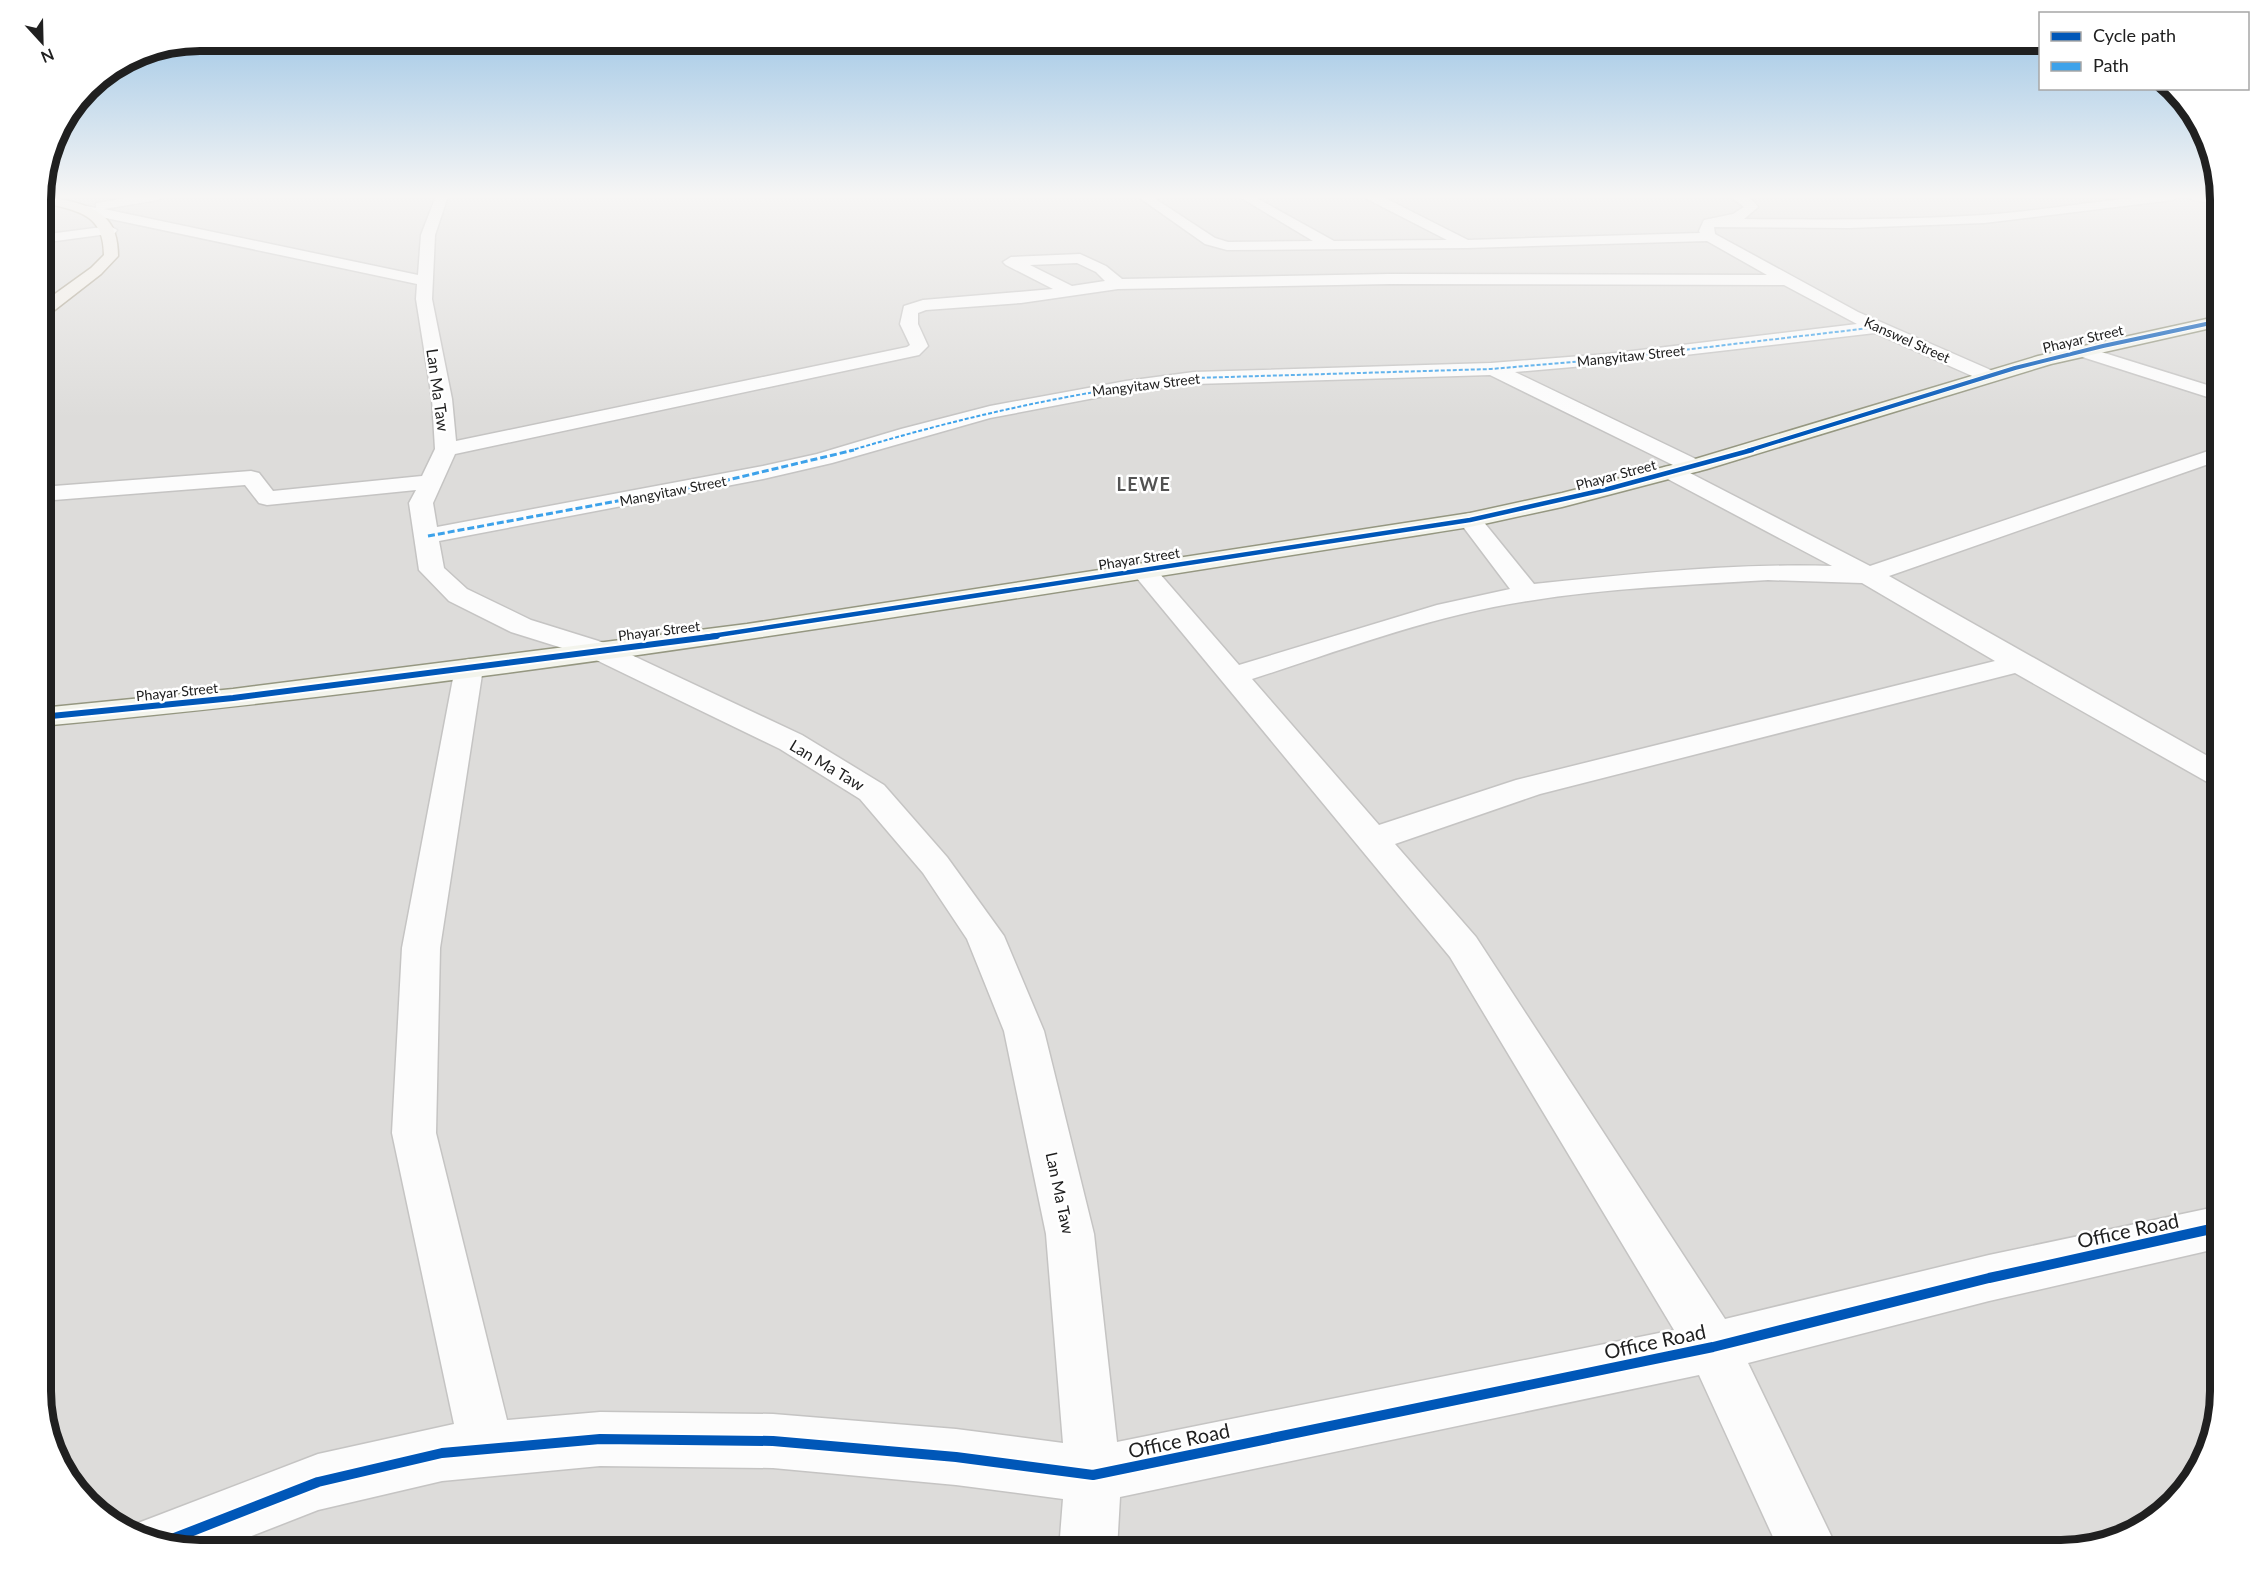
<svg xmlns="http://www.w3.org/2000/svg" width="2261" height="1591" font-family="Lato,sans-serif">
  <rect width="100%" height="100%" fill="#eeece9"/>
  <path fill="#dddcda" d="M 41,196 L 2220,196 L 2220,1391 L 2212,1442 L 2188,1488 L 2132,1534 L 2061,1550 L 200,1550 L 149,1542 L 103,1518 L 57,1462 L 41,1401 Z"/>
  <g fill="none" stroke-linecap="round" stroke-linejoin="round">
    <g stroke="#c5c4c3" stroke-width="3">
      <path id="street" d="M 138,196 L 164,196 L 158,200 L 104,209 L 418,275 L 421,235 L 436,196 L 448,196 L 435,235 L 432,299 L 452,399 L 456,441 L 907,347 L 910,345 L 900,324 L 904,306 L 923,300 L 1053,289 L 1006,265 L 1003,262 L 1011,257 L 1080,254 L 1106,266 L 1122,279 L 1389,274 L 1767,275 L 1707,241 L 1467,248 L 1227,250 L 1205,244 L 1137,196 L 1151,196 L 1215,238 L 1228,242 L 1313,241 L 1238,196 L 1253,196 L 1334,241 L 1447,240 L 1367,199 L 1366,196 L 1381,196 L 1468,240 L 1700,233 L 1699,231 L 1704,220 L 1733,214 L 1744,207 L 1730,196 C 1743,196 1750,195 1758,207 L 1744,219 C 1824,220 1903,220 1983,215 C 2049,211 2113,196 2179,196 L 2173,200 L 1984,223 L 1849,228 L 1714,227 L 1715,234 L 1858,312 L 1993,371 L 1995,375 L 1993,379 L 1979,379 L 1875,333 L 1607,364 L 1515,372 L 1700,461 L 1703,466 L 1700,471 L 1688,472 L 1870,566 L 2220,447 L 2220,460 L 1889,576 L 2220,763 L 2220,786 L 2209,783 L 2015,673 L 1540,794 L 1395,844 L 1476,937 L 1725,1319 L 1989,1255 L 2220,1206 L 2220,1248 L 1989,1301 L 1748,1363 L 1838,1550 L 1779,1550 L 1699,1375 L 1120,1497 L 1117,1550 L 1059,1550 L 1063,1499 L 956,1485 L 773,1468 L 600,1466 L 442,1481 L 318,1510 L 216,1550 C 189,1550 158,1547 134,1534 L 138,1523 L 159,1515 L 318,1454 L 454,1424 L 392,1133 L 402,948 L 455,668 L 459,662 L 469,659 L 479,662 L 483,668 L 440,948 L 436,1133 L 507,1420 L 600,1412 L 773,1414 L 956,1429 L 1063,1443 L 1046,1234 L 1004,1031 L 967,939 L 923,873 L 860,799 L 780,749 L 588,656 L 511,632 L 449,601 L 419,570 L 409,503 L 416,490 L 267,505 L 259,503 L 245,485 L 41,501 L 41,487 L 251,471 L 259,473 L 273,491 L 422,476 L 435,449 L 432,399 L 416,299 L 417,284 L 87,214 L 80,210 L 87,206 L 96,208 L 96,203 ZM 1077,263 L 1096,272 L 1105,281 L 1072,286 L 1030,265 ZM 1389,284 L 1784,285 L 1857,324 L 1607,354 L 1491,363 L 1194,372 L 1126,381 L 990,406 L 901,429 L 817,454 L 763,466 L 437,527 L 433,503 L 455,454 L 919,355 L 928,346 L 918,324 L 918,313 L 926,310 L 1021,303 L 1118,289 ZM 1490,375 L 1675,466 L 1664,467 L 1661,472 L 1664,477 L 1832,566 C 1732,563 1633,574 1534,584 L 1478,515 L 1470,513 L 1462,515 L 1458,520 L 1510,589 L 1437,605 L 1239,665 L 1153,566 L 1144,563 L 1135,566 L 1131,571 L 1450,957 L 1674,1330 L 1117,1442 L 1094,1234 L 1044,1031 L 1004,936 L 947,857 L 884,785 L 802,735 L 608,644 L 531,620 L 467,589 L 444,568 L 439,541 L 763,479 L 832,463 L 990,418 L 1126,392 L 1194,384 ZM 1768,580 L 1862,583 L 1995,661 L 1516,780 L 1379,825 L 1252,679 C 1342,650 1434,615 1528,601 C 1607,588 1688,585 1768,580 Z
        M 2190,196 L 2220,197 L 2220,205 L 2191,199 Z
        M 110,226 L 117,230 L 115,233 L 41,243 L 41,235 Z
        M 2082,346 L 2220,389 L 2220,401 L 2076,355 L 2073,351 L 2076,347 Z"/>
    </g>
    <g stroke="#959781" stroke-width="3">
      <path id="secondary" d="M 2220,316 L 2220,326 L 2051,364 L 1707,469 L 1562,507 L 1470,527 C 995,601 520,682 41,726 L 41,708 L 233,689 L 747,624 L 1470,513 L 1562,493 L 1692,460 L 2038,356 Z"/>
    </g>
    <g stroke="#a49b86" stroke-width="3">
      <path id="primary" d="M 41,196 C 50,196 60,199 69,201 C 102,209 118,221 118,256 L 101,274 L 47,316 L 41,317 L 41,304 L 91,268 L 104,255 C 104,212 76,211 41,202 Z"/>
    </g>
    <use href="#street" fill="#fcfcfc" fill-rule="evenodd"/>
    <use href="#secondary" fill="#f3f4ec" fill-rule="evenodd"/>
    <use href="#primary" fill="#f1ede6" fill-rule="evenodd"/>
    <path stroke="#3da2ea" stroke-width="2" stroke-dasharray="4 2" stroke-linecap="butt" d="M 849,451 C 962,417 1076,391 1194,378 L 1491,369 L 1607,359 L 1878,327"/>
    <path stroke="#3da2ea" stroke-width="3" stroke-dasharray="7 3" stroke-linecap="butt" d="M 428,536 L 715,483 L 854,450"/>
    <g stroke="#fff" stroke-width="6">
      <path id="cycleway-far3" d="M 1747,451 L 2015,368 L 2103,346 L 2220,321"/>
    </g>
    <g stroke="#fff" stroke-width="8">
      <path id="cycleway-far2" d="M 705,637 L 1470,520 L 1608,489 L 1752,450"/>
    </g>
    <g stroke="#fff" stroke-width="10">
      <path id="cycleway-far1" d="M 41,717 L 233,698 L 717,636"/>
    </g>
    <g stroke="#fff" stroke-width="14">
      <path id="cycleway" d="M 159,1544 L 318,1482 L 442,1453 L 600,1439 L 773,1441 L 956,1457 L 1093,1475 L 1713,1347 L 1989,1278 L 2220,1227"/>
    </g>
    <use href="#cycleway-far3" stroke="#0057b8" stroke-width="4"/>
    <use href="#cycleway-far2" stroke="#0057b8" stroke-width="4.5"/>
    <use href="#cycleway-far1" stroke="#0057b8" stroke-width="6"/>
    <use href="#cycleway" stroke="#0057b8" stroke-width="10"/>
  </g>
  <linearGradient id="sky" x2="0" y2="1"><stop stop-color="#97c2e4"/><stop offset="0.47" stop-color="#f7f6f5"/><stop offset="1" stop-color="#f7f6f5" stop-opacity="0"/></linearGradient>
  <rect width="2261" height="418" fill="url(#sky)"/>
  <g text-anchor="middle" stroke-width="5" stroke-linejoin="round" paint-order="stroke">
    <g font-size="14" fill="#202020" stroke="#fff">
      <text transform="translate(2083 339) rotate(-13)" y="5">Phayar Street</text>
      <text transform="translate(1907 340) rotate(24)" y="5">Kanswel Street</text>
      <text transform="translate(1631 356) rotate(-6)" y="5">Mangyitaw Street</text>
      <text transform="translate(1146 385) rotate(-7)" y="5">Mangyitaw Street</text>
      <text transform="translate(1616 475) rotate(-15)" y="5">Phayar Street</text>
      <text transform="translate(673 491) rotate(-11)" y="5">Mangyitaw Street</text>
      <text transform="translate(1139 559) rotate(-9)" y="5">Phayar Street</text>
      <text transform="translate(659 631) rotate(-7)" y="5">Phayar Street</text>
      <text transform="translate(177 692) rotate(-6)" y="5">Phayar Street</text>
    </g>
    <g font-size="16" fill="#202020" stroke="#fff">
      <text transform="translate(438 390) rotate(82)" y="6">Lan Ma Taw</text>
      <text transform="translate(827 765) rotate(31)" y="6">Lan Ma Taw</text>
      <text transform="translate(1060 1193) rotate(78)" y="6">Lan Ma Taw</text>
    </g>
    <g font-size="18" font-weight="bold" letter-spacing="1.5" fill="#535353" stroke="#fff">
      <text x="1144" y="491">LEWE</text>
    </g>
    <g font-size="20" fill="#202020" stroke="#fff">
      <text transform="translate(2128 1231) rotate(-12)" y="7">Office Road</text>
      <text transform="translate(1655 1342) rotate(-12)" y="7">Office Road</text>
      <text transform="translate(1179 1441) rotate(-12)" y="7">Office Road</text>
    </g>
  </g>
  <path d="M0 0H2261V1591H0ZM200 51H2061A149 149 0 0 1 2210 200V1391A149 149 0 0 1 2061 1540H200A149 149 0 0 1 51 1391V200A149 149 0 0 1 200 51Z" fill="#fff" fill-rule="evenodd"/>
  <path fill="none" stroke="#202020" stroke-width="8" d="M200 51H2061A149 149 0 0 1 2210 200V1391A149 149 0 0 1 2061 1540H200A149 149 0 0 1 51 1391V200A149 149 0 0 1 200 51Z"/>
  <rect x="2039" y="12" width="210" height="78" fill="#ffffff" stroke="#a6a6a6" stroke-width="1.5"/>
  <rect x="2051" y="32" width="30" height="9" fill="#0057b8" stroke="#a6a6a6" stroke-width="1.5"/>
  <text x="2093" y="42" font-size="18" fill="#202020">Cycle path</text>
  <rect x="2051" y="62" width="30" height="9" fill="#3da2ea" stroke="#a6a6a6" stroke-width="1.5"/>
  <text x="2093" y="72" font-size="18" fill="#202020">Path</text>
  <g transform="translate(42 42) rotate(158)" stroke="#ffffff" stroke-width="4.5" paint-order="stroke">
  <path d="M0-4.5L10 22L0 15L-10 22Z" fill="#202020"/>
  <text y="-9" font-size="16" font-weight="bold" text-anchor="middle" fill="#202020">N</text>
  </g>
</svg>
